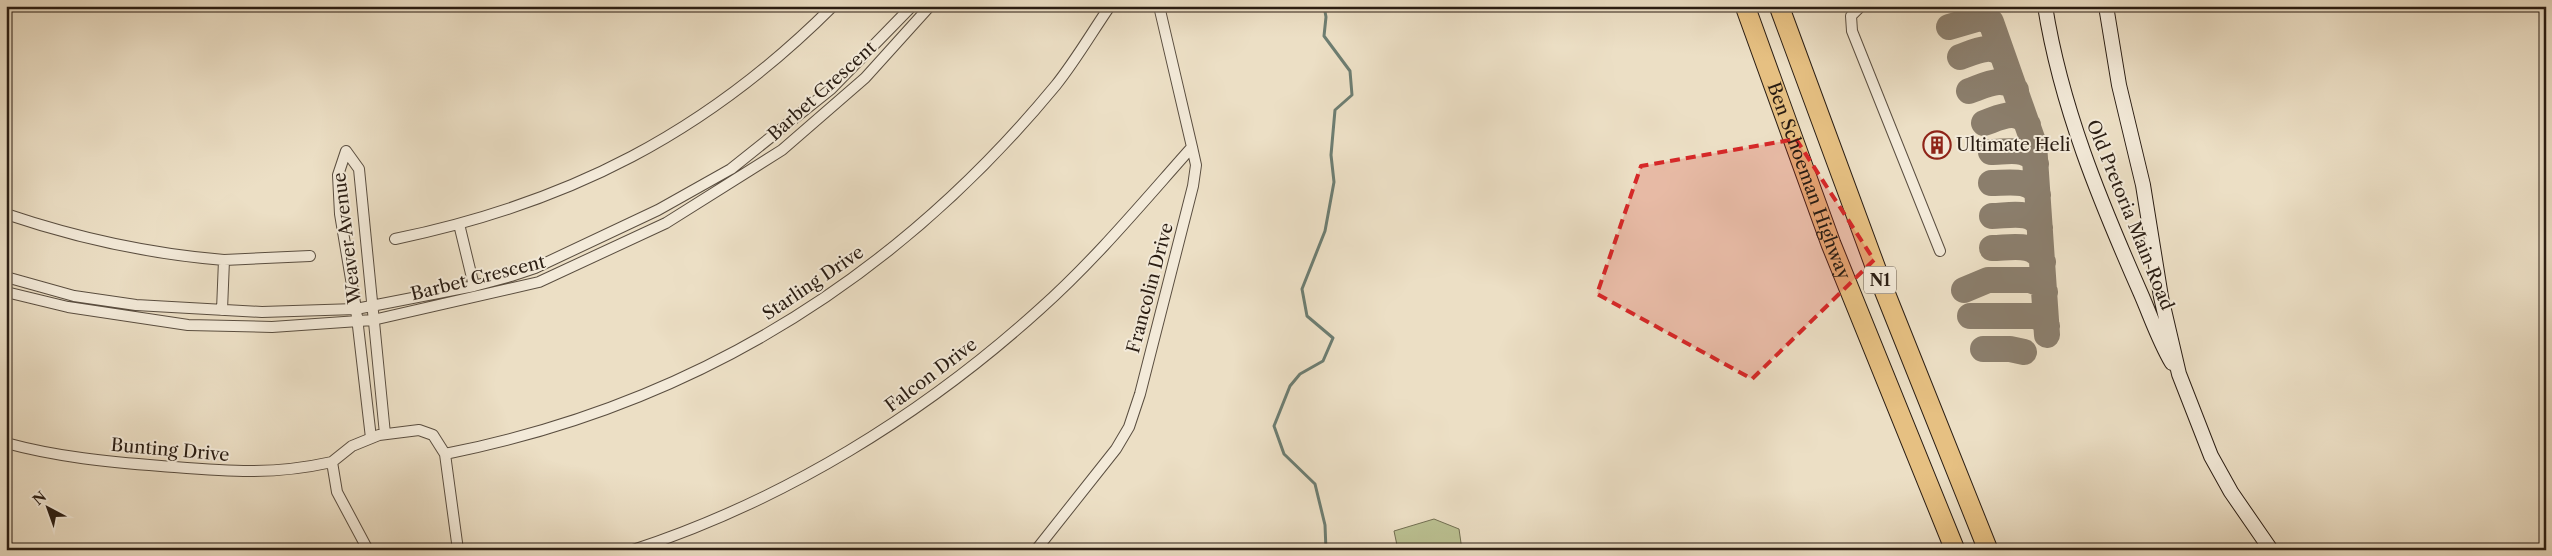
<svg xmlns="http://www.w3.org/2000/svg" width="2552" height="556" font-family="'Libre Caslon Text',serif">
  <rect width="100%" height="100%" fill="#ecdfc5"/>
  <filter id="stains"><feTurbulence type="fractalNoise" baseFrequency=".004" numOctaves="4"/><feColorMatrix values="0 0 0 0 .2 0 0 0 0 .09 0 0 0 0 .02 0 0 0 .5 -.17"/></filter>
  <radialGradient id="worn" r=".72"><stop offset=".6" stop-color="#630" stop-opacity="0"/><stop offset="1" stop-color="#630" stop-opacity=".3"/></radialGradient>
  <path fill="#bbc192" stroke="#726f52" d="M 1434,519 L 1459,529 L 1462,550 L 1398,550 L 1394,531 Z"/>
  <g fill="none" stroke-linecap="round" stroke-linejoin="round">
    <path stroke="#6d7d71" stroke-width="3" d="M 1324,6 L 1326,17 L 1324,36 L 1350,71 L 1352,95 L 1335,110 L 1331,155 L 1334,182 L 1325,231 L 1302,289 L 1307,316 L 1333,338 L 1323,361 L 1300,374 L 1290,386 L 1274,426 L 1284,454 L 1315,484 L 1325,525 L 1326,550"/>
    <path stroke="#8b7e6c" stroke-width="26" d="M 1949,27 L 1980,18 L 1991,22 L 2034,144 L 2047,335
      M 1960,57 C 1974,52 1993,42 2003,56
      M 1969,91 C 1984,86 2005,74 2016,90
      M 1984,123 C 1999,118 2018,107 2028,125
      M 1991,152 C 2007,152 2030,146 2036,164
      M 1991,183 C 2007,183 2031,178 2038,195
      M 1992,216 C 2008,216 2034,209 2040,228
      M 1992,248 C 2010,248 2036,241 2043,262
      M 1964,290 L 1988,280 L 2030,280 L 2040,284 L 2045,292
      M 1970,316 L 2034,316 L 2041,318 L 2047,326
      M 1983,349 L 2010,349 L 2024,352"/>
    <g stroke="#5a4e40" stroke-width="12">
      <path id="minor" d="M 1861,6 L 1851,16 L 1852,31 L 1940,251
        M 6,214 C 77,238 150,254 224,260 L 222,310
        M 459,224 L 474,286
        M 395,239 C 569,203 706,133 833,6
        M 224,260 L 310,256
        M 6,277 L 74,296 L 136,305 L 262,312 L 356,309 L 474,286 L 511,276 L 535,268 L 658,210 L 731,169 L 831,89 L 912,6
        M 6,292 L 68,307 L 188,325 L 272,327 L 373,320 L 539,282 L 666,223 L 782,150 L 865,78 L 930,6
        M 371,438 L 356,309 L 340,214 L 338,175 L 346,151 L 359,169 L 385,434
        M 6,443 C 57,457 109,462 161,466 C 225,471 269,476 332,462
        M 445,454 C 692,405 896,279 1056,85 C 1076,60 1092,32 1110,6
        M 368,550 L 337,492 L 332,462 L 352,446 L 379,435 L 419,430 L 433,435 L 445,454 L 458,550
        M 633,550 C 783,501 923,415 1040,309 C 1095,260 1143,202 1192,147
        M 1036,550 L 1116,449 L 1129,427 L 1140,394 L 1193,186 L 1196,165 L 1192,147 L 1159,6"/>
    </g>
    <g stroke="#2a1d13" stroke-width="16">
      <path id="secondary" d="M 2045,6 C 2061,107 2100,201 2141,294 C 2151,317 2159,341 2172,363
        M 2106,6 L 2119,85 L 2143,185 L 2161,297 L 2179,374 L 2211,456 L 2231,492 L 2271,550"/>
    </g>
    <g stroke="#2a1d13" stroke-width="21">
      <g id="motorway">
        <path id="s1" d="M 1745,6 L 1831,244 L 1955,550"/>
        <path d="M 1779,6 L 1882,285 L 1988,550"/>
      </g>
    </g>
    <use href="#minor" stroke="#f3ead9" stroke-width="10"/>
    <use href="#secondary" stroke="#f3ead9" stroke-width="14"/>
    <use href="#motorway" stroke="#e6c082" stroke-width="19"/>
  </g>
  <path fill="#d62828" fill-opacity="0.2" stroke="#d62828" stroke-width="4" stroke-dasharray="10 6" stroke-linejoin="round" d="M 1796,139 L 1874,260 L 1752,379 L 1597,294 L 1641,166 Z"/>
  <defs>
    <g id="building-ring" transform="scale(1.4375)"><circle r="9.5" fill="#f3ead9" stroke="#8f2418" stroke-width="1.5"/><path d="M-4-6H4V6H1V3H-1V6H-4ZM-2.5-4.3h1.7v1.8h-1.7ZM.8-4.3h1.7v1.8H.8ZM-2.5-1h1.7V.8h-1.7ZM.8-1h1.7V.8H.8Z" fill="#8f2418"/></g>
  </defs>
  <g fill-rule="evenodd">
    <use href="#building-ring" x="1937" y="145"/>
  </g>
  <g text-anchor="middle" stroke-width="4" stroke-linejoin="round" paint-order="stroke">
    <rect fill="#f3ead9" stroke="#665a4e" stroke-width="1" x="1864" y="266.5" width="32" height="27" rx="4"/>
    <g font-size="16" font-weight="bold" fill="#2a1d13">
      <text x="1880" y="286">N1</text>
    </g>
    <g font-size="18" fill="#2a1d13" stroke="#f3ead9">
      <text transform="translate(822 91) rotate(-42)" y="6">Barbet Crescent</text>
      <text dy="6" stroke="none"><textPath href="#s1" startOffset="186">Ben Schoeman Highway</textPath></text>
      <text transform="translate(2130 215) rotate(68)" y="6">Old Pretoria Main Road</text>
      <text transform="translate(347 238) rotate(-97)" y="6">Weaver Avenue</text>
      <text transform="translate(478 278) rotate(-14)" y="6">Barbet Crescent</text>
      <text transform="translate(813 283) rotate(-34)" y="6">Starling Drive</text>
      <text transform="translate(1150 288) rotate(-75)" y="6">Francolin Drive</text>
      <text transform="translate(931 375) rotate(-37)" y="6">Falcon Drive</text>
      <text transform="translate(170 450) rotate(5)" y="6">Bunting Drive</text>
    </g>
    <g font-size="18" fill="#2a1d13" stroke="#f3ead9" text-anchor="start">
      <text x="1956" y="151">Ultimate Heli</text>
    </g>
  </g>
  <rect width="2552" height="556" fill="none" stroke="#ecdfc5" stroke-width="25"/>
  <rect x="8" y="8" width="2537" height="541" fill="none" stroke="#2a1d13" stroke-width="2.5"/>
  <rect x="12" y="12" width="2527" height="531" fill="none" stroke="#2a1d13"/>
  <g transform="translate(48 508) rotate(319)" stroke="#f3ead9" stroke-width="4" paint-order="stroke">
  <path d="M0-4L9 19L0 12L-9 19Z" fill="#2a1d13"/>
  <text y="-8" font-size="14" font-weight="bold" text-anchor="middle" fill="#2a1d13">N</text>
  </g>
  <rect width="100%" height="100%" filter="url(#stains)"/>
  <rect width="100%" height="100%" fill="url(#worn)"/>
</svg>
